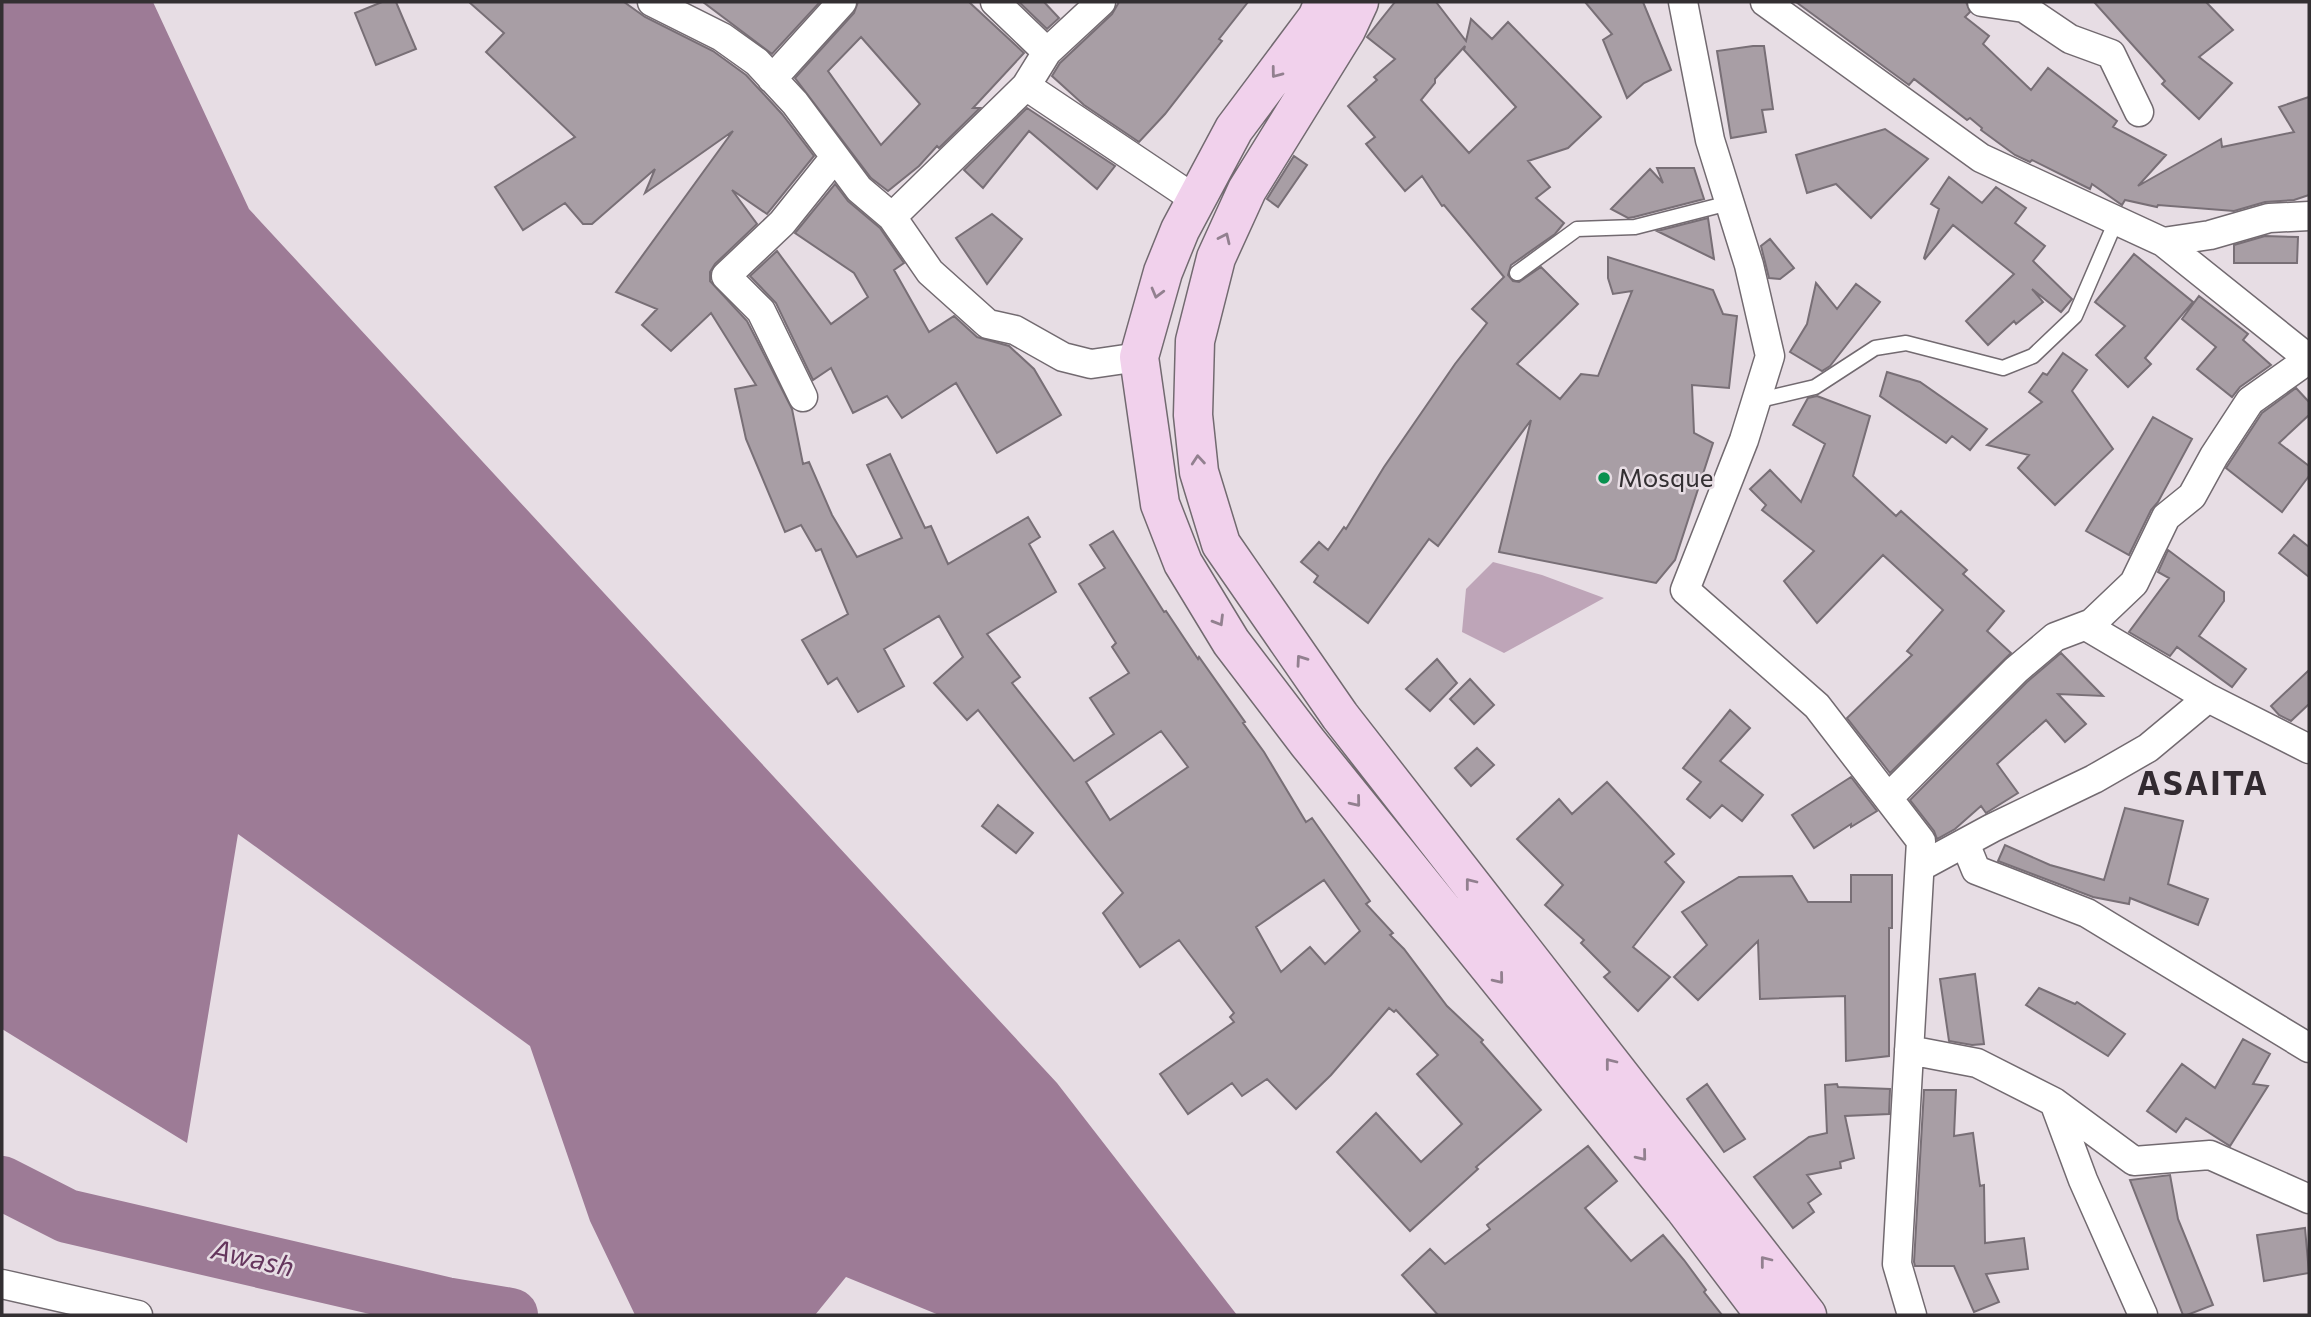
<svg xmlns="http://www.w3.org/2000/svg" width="2311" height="1317" font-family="Commissioner,sans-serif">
  <rect width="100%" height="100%" fill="#e7dde4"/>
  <path fill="#bea5b8" d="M 1493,562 L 1542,575 L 1604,598 L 1504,653 L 1462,632 L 1466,589 Z"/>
  <path fill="#9d7b96" d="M 2,2 L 153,2 L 249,209 L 1057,1083 L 1237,1315 L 939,1315 L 846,1277 L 815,1315 L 635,1315 L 590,1221 L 530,1046 L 238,834 L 187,1143 L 2,1029 Z"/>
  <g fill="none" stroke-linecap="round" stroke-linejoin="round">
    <path stroke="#9d7b96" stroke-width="54" d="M 2,1183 L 67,1216 L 446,1304 L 511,1315"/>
  </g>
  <path fill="#a89ea5" stroke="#786f76" stroke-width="2" fill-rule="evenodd" d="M 382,2 L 396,2 L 416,49 L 376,65 L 355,13 Z
    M 469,2 L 624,2 L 645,17 L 713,51 L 746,75 L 782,114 L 814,156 L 767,214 L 732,190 L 757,224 L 715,264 L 710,272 L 710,281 L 747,321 L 792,409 L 803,464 L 809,462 L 832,515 L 857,557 L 902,538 L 867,465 L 890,454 L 925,528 L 931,526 L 948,564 L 1028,517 L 1040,537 L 1029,544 L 1056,592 L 987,634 L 1020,677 L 1012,683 L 1074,761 L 1114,734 L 1090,698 L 1129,673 L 1112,647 L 1116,643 L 1079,584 L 1105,568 L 1090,545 L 1113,531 L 1164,612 L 1166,611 L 1198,659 L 1199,657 L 1245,722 L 1243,723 L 1264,752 L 1306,822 L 1312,818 L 1370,901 L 1366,904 L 1393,933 L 1390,935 L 1404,949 L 1447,1006 L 1483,1040 L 1481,1042 L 1541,1110 L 1476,1167 L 1478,1169 L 1410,1231 L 1337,1152 L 1376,1113 L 1421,1162 L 1462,1124 L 1417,1074 L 1438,1055 L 1396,1010 L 1394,1012 L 1389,1008 L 1331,1075 L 1296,1109 L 1267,1079 L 1242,1096 L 1232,1083 L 1188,1114 L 1160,1074 L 1234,1022 L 1230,1017 L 1234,1013 L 1179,940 L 1140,967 L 1103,913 L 1123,893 L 978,710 L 967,720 L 934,683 L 963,657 L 939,616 L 884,649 L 904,686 L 858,712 L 837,678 L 828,684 L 802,640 L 848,614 L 821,549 L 816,551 L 801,525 L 785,532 L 746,439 L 735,389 L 756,385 L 711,313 L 671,351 L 642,325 L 657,309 L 616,292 L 733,131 L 645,193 L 655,169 L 592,224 L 583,224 L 565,203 L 523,230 L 495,187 L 575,137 L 486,52 L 504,33 ZM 1161,731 L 1188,767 L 1110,820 L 1086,782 ZM 1324,880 L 1360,931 L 1325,964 L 1310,947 L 1281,972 L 1256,927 Z
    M 703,2 L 820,2 L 772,54 Z
    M 858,2 L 969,2 L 1024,53 L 973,108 L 980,108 L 939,148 L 937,146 L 919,166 L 888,191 L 871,178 L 795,78 L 854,13 ZM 861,37 L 920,104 L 881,145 L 828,71 Z
    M 1019,2 L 1044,2 L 1059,18 L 1047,29 Z
    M 1119,2 L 1248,2 L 1219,39 L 1222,41 L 1165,114 L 1139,142 L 1084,105 L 1052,76 L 1060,63 L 1112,14 Z
    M 1395,2 L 1436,2 L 1466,41 L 1471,19 L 1492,39 L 1508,22 L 1601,117 L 1568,148 L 1528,161 L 1550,187 L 1536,198 L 1564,223 L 1555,234 L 1511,265 L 1508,275 L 1513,281 L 1519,282 L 1541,267 L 1578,304 L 1517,364 L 1560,399 L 1581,374 L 1598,376 L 1632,291 L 1613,294 L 1608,278 L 1608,257 L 1713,290 L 1723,314 L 1737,316 L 1729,388 L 1692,385 L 1694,433 L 1713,443 L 1675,560 L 1656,583 L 1499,552 L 1531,420 L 1438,546 L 1429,539 L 1368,623 L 1314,582 L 1318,576 L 1301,562 L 1319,542 L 1328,550 L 1344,527 L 1346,529 L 1384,467 L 1455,364 L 1487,323 L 1472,309 L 1504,277 L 1444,205 L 1442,206 L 1422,176 L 1405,191 L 1366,144 L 1375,137 L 1348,106 L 1377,80 L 1374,77 L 1395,59 L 1367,37 ZM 1465,46 L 1464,50 L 1516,107 L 1469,153 L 1421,100 L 1435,83 L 1435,79 Z
    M 1585,2 L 1643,2 L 1671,70 L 1644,83 L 1627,98 L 1603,40 L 1612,34 Z
    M 1796,2 L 1966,2 L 1970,12 L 1965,17 L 1989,36 L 1983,44 L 2031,90 L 2048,68 L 2117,121 L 2113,127 L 2166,155 L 2138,186 L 2221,139 L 2222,147 L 2294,132 L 2279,107 L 2309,97 L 2309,195 L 2294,200 L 2265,202 L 2234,211 L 2158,205 L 2157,207 L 2125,200 L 2122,205 L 2092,184 L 2090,189 L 2032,160 L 2030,162 L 2015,155 L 1981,130 L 1982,128 L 1970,118 L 1967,120 L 1914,79 L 1909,85 Z
    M 2094,2 L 2206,2 L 2233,30 L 2199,57 L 2232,83 L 2199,119 L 2162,84 L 2165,81 Z
    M 1753,46 L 1764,46 L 1773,109 L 1762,110 L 1766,132 L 1731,138 L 1717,51 Z
    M 1027,108 L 1115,166 L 1097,189 L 1029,131 L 983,188 L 964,170 Z
    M 1885,129 L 1928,159 L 1871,218 L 1836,184 L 1807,193 L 1796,155 Z
    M 1294,156 L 1307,165 L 1278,207 L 1267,199 Z
    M 1657,168 L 1694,168 L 1704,199 L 1634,217 L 1628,218 L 1611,209 L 1650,169 L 1663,183 Z
    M 1949,177 L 1982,203 L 1996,187 L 2026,208 L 2015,223 L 2045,246 L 2033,261 L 2072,299 L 2061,312 L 2032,289 L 2043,302 L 2016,324 L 2014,321 L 1988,345 L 1966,321 L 2014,274 L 1953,225 L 1925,259 L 1924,258 L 1939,209 L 1931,204 Z
    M 835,184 L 848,201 L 880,228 L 904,263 L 894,270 L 929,332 L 954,316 L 977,337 L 1009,346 L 1034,369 L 1061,415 L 997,453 L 956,383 L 902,418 L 887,396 L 853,413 L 831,368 L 813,380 L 776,303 L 750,276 L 777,251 L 831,324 L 868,297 L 854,273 L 795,233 Z
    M 992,214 L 1022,239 L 987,284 L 956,238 Z
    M 1708,218 L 1714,259 L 1657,231 Z
    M 2265,236 L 2298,237 L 2297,263 L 2234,263 L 2234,245 Z
    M 1770,239 L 1794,268 L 1780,279 L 1769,278 L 1761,246 Z
    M 2134,254 L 2193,302 L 2145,358 L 2151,364 L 2128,387 L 2096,355 L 2125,326 L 2095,302 Z
    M 1816,283 L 1837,309 L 1856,284 L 1880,302 L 1830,366 L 1822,371 L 1790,352 L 1807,324 Z
    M 2199,296 L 2248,334 L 2243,340 L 2271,365 L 2240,387 L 2232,397 L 2197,369 L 2216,347 L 2182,319 Z
    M 2063,353 L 2087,370 L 2072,391 L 2113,449 L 2055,505 L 2018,468 L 2029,455 L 1987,445 L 2042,402 L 2029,392 L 2043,373 L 2047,375 Z
    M 1887,372 L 1920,382 L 1987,429 L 1970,450 L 1952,436 L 1946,443 L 1880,396 Z
    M 2296,388 L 2309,402 L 2309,415 L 2279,443 L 2309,466 L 2309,476 L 2282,512 L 2226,468 L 2262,413 Z
    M 1817,396 L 1870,416 L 1853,476 L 1896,516 L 1901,511 L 1967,570 L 1963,574 L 2004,611 L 1987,631 L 2011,653 L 1890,773 L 1847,718 L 1912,655 L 1907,651 L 1943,610 L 1883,555 L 1817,623 L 1784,581 L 1814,551 L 1762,510 L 1766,505 L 1750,489 L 1770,470 L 1801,502 L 1825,444 L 1793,425 L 1808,398 Z
    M 2153,417 L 2192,439 L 2158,502 L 2151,510 L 2129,555 L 2086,531 Z
    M 2294,535 L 2309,547 L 2309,577 L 2279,553 Z
    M 2168,550 L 2224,592 L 2224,601 L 2199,636 L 2246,669 L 2232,687 L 2177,647 L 2170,656 L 2129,632 L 2169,578 L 2158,572 Z
    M 2061,653 L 2103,696 L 2058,694 L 2086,724 L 2065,742 L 2046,720 L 1997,764 L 2018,793 L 1986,813 L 1981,806 L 1955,829 L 1937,839 L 1934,831 L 1910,800 L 2027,682 Z
    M 1437,659 L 1457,683 L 1430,711 L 1406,689 Z
    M 2309,670 L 2309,704 L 2291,721 L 2279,715 L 2271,706 Z
    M 1470,679 L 1494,705 L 1474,724 L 1450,699 Z
    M 1730,710 L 1750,728 L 1720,761 L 1763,795 L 1742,821 L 1722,805 L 1710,818 L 1687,799 L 1701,782 L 1683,768 Z
    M 1477,748 L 1494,765 L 1471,786 L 1455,768 Z
    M 1851,777 L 1877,811 L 1851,827 L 1851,824 L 1814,848 L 1792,815 Z
    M 1607,782 L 1674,854 L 1665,862 L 1684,882 L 1633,947 L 1670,977 L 1638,1011 L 1604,977 L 1610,972 L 1581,943 L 1584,940 L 1545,905 L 1563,885 L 1517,839 L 1559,799 L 1572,814 Z
    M 998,805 L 1033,833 L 1016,853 L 982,826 Z
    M 2125,808 L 2183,821 L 2168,884 L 2208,899 L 2198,925 L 2130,898 L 2129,904 L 2093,897 L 1998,861 L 2005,845 L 2050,865 L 2104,880 Z
    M 1851,875 L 1892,875 L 1892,928 L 1889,928 L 1889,1056 L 1846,1061 L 1845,996 L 1760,999 L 1758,941 L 1698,1000 L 1674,977 L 1707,945 L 1682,912 L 1739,877 L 1792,876 L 1808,902 L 1851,902 Z
    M 1975,974 L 1984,1044 L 1972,1045 L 1949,1041 L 1940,979 Z
    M 2039,988 L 2075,1004 L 2077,1002 L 2125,1034 L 2108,1056 L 2026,1005 Z
    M 2243,1039 L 2270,1054 L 2253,1084 L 2268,1086 L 2230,1146 L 2186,1118 L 2176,1132 L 2147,1111 L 2182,1064 L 2215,1088 Z
    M 1707,1084 L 1745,1139 L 1724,1152 L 1687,1099 Z
    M 1837,1084 L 1838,1087 L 1890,1089 L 1889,1114 L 1845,1116 L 1854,1158 L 1840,1162 L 1841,1168 L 1807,1175 L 1821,1194 L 1808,1203 L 1814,1212 L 1793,1228 L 1754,1177 L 1809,1137 L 1827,1133 L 1825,1085 Z
    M 1924,1090 L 1956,1090 L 1954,1136 L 1973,1133 L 1980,1186 L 1984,1185 L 1985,1243 L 2024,1238 L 2028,1269 L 1986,1274 L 1999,1302 L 1974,1312 L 1954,1266 L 1915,1266 L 1914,1262 Z
    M 1588,1146 L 1617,1181 L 1585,1208 L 1631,1261 L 1663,1235 L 1684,1260 L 1706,1290 L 1704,1292 L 1722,1315 L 1438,1315 L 1402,1275 L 1430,1249 L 1445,1264 L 1490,1229 L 1487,1225 Z
    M 2170,1175 L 2178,1219 L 2213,1305 L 2187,1315 L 2183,1315 L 2130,1180 Z
    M 2305,1228 L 2309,1273 L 2264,1281 L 2257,1235 Z"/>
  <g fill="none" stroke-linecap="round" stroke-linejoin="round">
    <g stroke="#726a70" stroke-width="17">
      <path id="service" d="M 1517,273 L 1577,229 L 1635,227 L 1729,203
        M 1756,401 L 1815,387 L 1875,348 L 1906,343 L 2003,368 L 2033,356 L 2075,316 L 2116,221"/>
    </g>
    <g stroke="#726a70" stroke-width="31">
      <path id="minor" d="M 652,2 L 722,37 L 757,62 L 795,103 L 859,189 L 892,217 L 930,272 L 988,324 L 1015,330 L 1063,357 L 1091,364 L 1139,357
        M 995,2 L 1047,52 L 1026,86
        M 1683,2 L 1710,140 L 1749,265 L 1770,356 L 1744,440 L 1685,590 L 1817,706 L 1921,841 L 1897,1264 L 1912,1315
        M 1765,2 L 1981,158 L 2163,242 L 2309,359
        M 1982,2 L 2024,8 L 2070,39 L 2111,54 L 2139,112
        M 1047,52 L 1101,2
        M 772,79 L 842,2
        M 892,217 L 1026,86 L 1196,200
        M 2163,242 L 2210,235 L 2269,218 L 2309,216
        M 803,397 L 761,311 L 726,276 L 782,223 L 835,157
        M 2086,626 L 2208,698 L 2309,749
        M 1888,798 L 2016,670 L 2055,637 L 2092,623 L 2134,583 L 2166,517 L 2192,496 L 2214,456 L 2250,401 L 2309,359
        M 1965,843 L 1976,870 L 2087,913 L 2309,1048
        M 1920,867 L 1992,828 L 2094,779 L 2148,748 L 2208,698
        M 1909,1050 L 1977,1063 L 2054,1102 L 2134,1161 L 2210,1155 L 2309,1199
        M 2054,1102 L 2083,1180 L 2143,1315
        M 2,1284 L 138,1315"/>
    </g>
    <g stroke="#726a70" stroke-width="41">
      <path id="secondary" d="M 1324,2 L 1317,18 L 1234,129 L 1180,230 L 1163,272 L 1139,357 L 1160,504 L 1183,563 L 1231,642 L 1308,743 L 1684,1208 L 1765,1315
        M 1359,2 L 1346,30 L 1247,190 L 1216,258 L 1195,341 L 1193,415 L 1199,472 L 1221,544 L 1340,716 L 1807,1315"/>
    </g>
    <use href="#service" stroke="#fff" stroke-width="14"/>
    <use href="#minor" stroke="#fff" stroke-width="28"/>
    <use href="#secondary" stroke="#f1d1ec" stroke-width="38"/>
  </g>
  <defs><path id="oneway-chevron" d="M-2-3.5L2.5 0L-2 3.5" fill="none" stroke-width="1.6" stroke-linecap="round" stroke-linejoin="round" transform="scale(1.75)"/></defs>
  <g stroke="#92808f">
    <use href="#oneway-chevron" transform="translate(1276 73) rotate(127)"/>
    <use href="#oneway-chevron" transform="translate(1225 238) rotate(-65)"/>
    <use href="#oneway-chevron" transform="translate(1157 293) rotate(105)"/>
    <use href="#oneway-chevron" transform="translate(1198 460) rotate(-95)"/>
    <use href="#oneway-chevron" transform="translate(1219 621) rotate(59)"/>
    <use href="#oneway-chevron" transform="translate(1301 660) rotate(-125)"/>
    <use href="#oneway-chevron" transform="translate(1356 802) rotate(51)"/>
    <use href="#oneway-chevron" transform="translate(1470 883) rotate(-128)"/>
    <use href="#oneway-chevron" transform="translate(1499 979) rotate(51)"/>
    <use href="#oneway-chevron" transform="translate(1610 1063) rotate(-128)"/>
    <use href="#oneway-chevron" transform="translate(1642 1156) rotate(51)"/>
    <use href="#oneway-chevron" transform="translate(1765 1261) rotate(-128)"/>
  </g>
  <circle fill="#08914f" stroke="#e7dde4" stroke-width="2.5" cx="1604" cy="478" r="7"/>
  <g text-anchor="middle" stroke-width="5" stroke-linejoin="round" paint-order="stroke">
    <g font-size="26" fill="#332f32" stroke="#e7dde4" text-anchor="start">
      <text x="1618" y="487">Mosque</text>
    </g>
    <g font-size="28" font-style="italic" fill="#65365d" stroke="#e7dde4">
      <text transform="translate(253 1258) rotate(13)" y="10">Awash</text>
    </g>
    <g font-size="33" font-weight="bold" letter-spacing="2" fill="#322a30" stroke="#e7dde4">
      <text x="2203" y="795">ASAITA</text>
    </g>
  </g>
  <rect width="2311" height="1317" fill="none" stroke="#332f32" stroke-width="7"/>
</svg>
